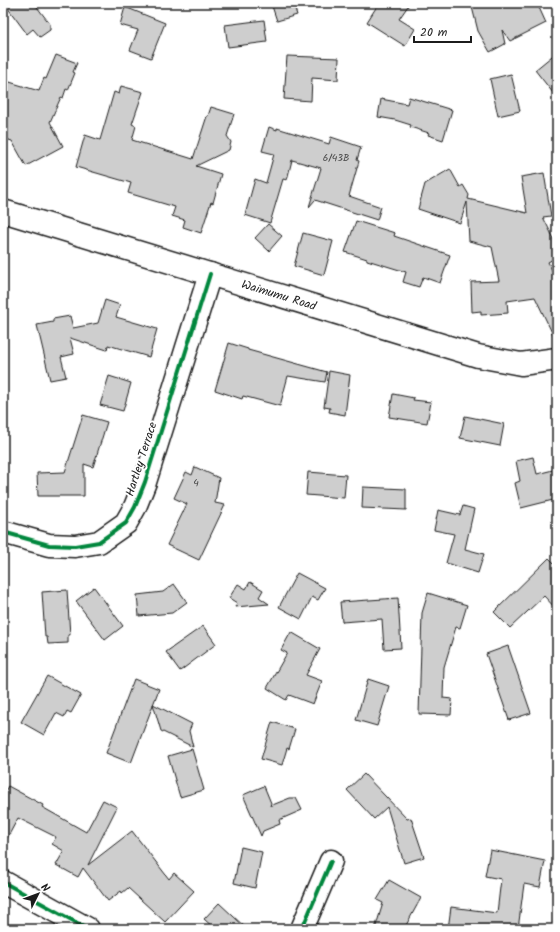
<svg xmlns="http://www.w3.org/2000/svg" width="560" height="932" font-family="Kalam,sans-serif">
  <rect width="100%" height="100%" fill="#fff"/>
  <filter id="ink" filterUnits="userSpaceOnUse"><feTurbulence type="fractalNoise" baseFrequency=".025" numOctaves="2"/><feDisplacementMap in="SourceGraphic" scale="8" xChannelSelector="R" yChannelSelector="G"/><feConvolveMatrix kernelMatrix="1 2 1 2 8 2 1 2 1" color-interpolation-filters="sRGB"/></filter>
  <g filter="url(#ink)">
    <path fill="#cecece" stroke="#1c1c1c" d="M 4,3 L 34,3 L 50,24 L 50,30 L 40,37 L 33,29 L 27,34 Z
      M 282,3 L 293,3 L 297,15 L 277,21 L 272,6 Z
      M 379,3 L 410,3 L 399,19 L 415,29 L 405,46 L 367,22 Z
      M 471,3 L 537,3 L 546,23 L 510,41 L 502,30 L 505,44 L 490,52 L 478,31 Z
      M 125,7 L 165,23 L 151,58 L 130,50 L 138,30 L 120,25 Z
      M 264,20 L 267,42 L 228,47 L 225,25 Z
      M 557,52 L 557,98 L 535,70 Z
      M 56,55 L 77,63 L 73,72 L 75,73 L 68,90 L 66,89 L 63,98 L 61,97 L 50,122 L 63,146 L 26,166 L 12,141 L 3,138 L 3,80 L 39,91 L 44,78 L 46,79 Z
      M 287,56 L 339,58 L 338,80 L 312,78 L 311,101 L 284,99 Z
      M 511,74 L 520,111 L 498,116 L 490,79 Z
      M 121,86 L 143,92 L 132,124 L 136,126 L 132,140 L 193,159 L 207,116 L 208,116 L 211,107 L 234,114 L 227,136 L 231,142 L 229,150 L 196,166 L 221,174 L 213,203 L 211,202 L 201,233 L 183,227 L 185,220 L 172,216 L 175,207 L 128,193 L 131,183 L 76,167 L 85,135 L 100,140 L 114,92 L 119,94 Z
      M 409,97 L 452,110 L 443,140 L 428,135 L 429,133 L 410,127 L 411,125 L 395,120 L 378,117 L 381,99 L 407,104 Z
      M 269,127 L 277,130 L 277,128 L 329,144 L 331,137 L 361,147 L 357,160 L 359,161 L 349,196 L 381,207 L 377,220 L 315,200 L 309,207 L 321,168 L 292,160 L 287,180 L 283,179 L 270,223 L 245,215 L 255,179 L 266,183 L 274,154 L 262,151 Z
      M 450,169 L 460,187 L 463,185 L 469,195 L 468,199 L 527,213 L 521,177 L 544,173 L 551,216 L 543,217 L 557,245 L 557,257 L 548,262 L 557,280 L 557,343 L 535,297 L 507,301 L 508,313 L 481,315 L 481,311 L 472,312 L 471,282 L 499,281 L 492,247 L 469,241 L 467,202 L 460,223 L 418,209 L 425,184 Z
      M 356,221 L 395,233 L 394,236 L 450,255 L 440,283 L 423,277 L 419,287 L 403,282 L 406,272 L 367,260 L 367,259 L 345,252 Z
      M 268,224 L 282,236 L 269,251 L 255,238 Z
      M 303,233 L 333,241 L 324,275 L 294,266 Z
      M 105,300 L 120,305 L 116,317 L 157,329 L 149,357 L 108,345 L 107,350 L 70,338 L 74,354 L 61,357 L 66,377 L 50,380 L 37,325 L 53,322 L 53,319 L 70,316 L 73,328 L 98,323 Z
      M 229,343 L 248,349 L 248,350 L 327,372 L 325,382 L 288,376 L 280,406 L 243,396 L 242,399 L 215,390 Z
      M 329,371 L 350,375 L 345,415 L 329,412 L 330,408 L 324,407 Z
      M 109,376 L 131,383 L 123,411 L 100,405 Z
      M 393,394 L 414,398 L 413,400 L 431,402 L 427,423 L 389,417 Z
      M 83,415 L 107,422 L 93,467 L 84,464 L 84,496 L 38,496 L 37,473 L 65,472 Z
      M 465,416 L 504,424 L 500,446 L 460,438 Z
      M 533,457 L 537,474 L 557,469 L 557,499 L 521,508 L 515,483 L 520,481 L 516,461 Z
      M 195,467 L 219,478 L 215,503 L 225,505 L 199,560 L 167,545 L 187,504 L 174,498 L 186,472 L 192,475 Z
      M 308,472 L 346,475 L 344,498 L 306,495 Z
      M 363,487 L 406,489 L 406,510 L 362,508 Z
      M 463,506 L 474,509 L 465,549 L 484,554 L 478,573 L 446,563 L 454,534 L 434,530 L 438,510 L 460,515 Z
      M 549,558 L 557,566 L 557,610 L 544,596 L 510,628 L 494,612 Z
      M 297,573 L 325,588 L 318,600 L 312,597 L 301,619 L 279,607 Z
      M 250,582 L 263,590 L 259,597 L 269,604 L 235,607 L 237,603 L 229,598 L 238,584 L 246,589 Z
      M 174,584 L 187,602 L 172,613 L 139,616 L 137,595 L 163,592 Z
      M 94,587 L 123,626 L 105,640 L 76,601 Z
      M 67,590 L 70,635 L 68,635 L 68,643 L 48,644 L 47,637 L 45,637 L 42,592 Z
      M 428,593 L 467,605 L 460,628 L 456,627 L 444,667 L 443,698 L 452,699 L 451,715 L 419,714 L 422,613 Z
      M 398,598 L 401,648 L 384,649 L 382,619 L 342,622 L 340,602 Z
      M 203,626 L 216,644 L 180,671 L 166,652 Z
      M 291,632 L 320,649 L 306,675 L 322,681 L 313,704 L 289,695 L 286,700 L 267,688 L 287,653 L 281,650 Z
      M 508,646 L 531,713 L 509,720 L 486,654 Z
      M 47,676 L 81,695 L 71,713 L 67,711 L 64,717 L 56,713 L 44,735 L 21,722 Z
      M 134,679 L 159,689 L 131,763 L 106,753 Z
      M 368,679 L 389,686 L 377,726 L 356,720 Z
      M 153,704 L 192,724 L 189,731 L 193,747 L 161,731 Z
      M 272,722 L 295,729 L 289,749 L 287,748 L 282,765 L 261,759 Z
      M 192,749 L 204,790 L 180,797 L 168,756 Z
      M 364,774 L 407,819 L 411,818 L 424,857 L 404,863 L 387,807 L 374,819 L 347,790 Z
      M 8,786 L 43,805 L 42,807 L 86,832 L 103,800 L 117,807 L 88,865 L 132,831 L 169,879 L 174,873 L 194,891 L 165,922 L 128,888 L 122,893 L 121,891 L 108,901 L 83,868 L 78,877 L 56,865 L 64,851 L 52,844 L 56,837 L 18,818 L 3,846 L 3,795 Z
      M 264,786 L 271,803 L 270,806 L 290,798 L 296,798 L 302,810 L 279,820 L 280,824 L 263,831 L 261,836 L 243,795 Z
      M 241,847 L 262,852 L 255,888 L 234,883 Z
      M 490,850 L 545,861 L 540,887 L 524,884 L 518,929 L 448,929 L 451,907 L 497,913 L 501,879 L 485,876 Z
      M 389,880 L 421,898 L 404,929 L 375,929 L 383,903 L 377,900 Z
      M 219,903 L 247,929 L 215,929 L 204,919 Z"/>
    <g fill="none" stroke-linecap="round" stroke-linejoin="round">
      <g stroke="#1c1c1c" stroke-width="25">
        <path id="minor" d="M 3,532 L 49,545 L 75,546 L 99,542 L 126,523 L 135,507 L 145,482 L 210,274
          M 3,882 L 88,929
          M 302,929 L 331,861"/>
      </g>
      <g stroke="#1c1c1c" stroke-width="25">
        <path id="secondary" d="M 3,211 L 478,356 L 521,364 L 557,359"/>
      </g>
      <use href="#minor" stroke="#fff" stroke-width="22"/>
      <use href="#secondary" stroke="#fff" stroke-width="22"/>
      <g stroke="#fff" stroke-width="6">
        <path id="cycleway" d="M 3,532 L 49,545 L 75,546 L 99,542 L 126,523 L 135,507 L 145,482 L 210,274
          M 3,882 L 88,929
          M 302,929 L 331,861"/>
      </g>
      <use href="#cycleway" stroke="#00873e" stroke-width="4"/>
    </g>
  </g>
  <g text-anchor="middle" stroke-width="4" stroke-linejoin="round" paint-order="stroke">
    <g font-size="10" fill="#484848">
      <text x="336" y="161">6/43B</text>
      <text x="196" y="486">4</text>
    </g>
    <g font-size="12" fill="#1c1c1c" stroke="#fff">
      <text transform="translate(279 295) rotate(17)" y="4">Waimumu Road</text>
      <text transform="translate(141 459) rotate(-72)" y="4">Hartley Terrace</text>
    </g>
  </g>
  <rect width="560" height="932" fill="none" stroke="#fff" stroke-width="16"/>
  <rect x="8" y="8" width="544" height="916" fill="none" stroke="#1c1c1c" stroke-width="1.5" filter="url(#ink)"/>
  <g transform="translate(38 894) rotate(48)" stroke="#ffffff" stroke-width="3" paint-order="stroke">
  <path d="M0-3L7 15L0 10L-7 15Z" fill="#1c1c1c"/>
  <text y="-6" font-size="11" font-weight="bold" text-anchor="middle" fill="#1c1c1c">N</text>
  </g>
  <path d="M414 36v6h57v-6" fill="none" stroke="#1c1c1c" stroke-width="2"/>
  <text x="420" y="36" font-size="12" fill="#1c1c1c" stroke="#ffffff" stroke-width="3" paint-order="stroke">20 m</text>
</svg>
